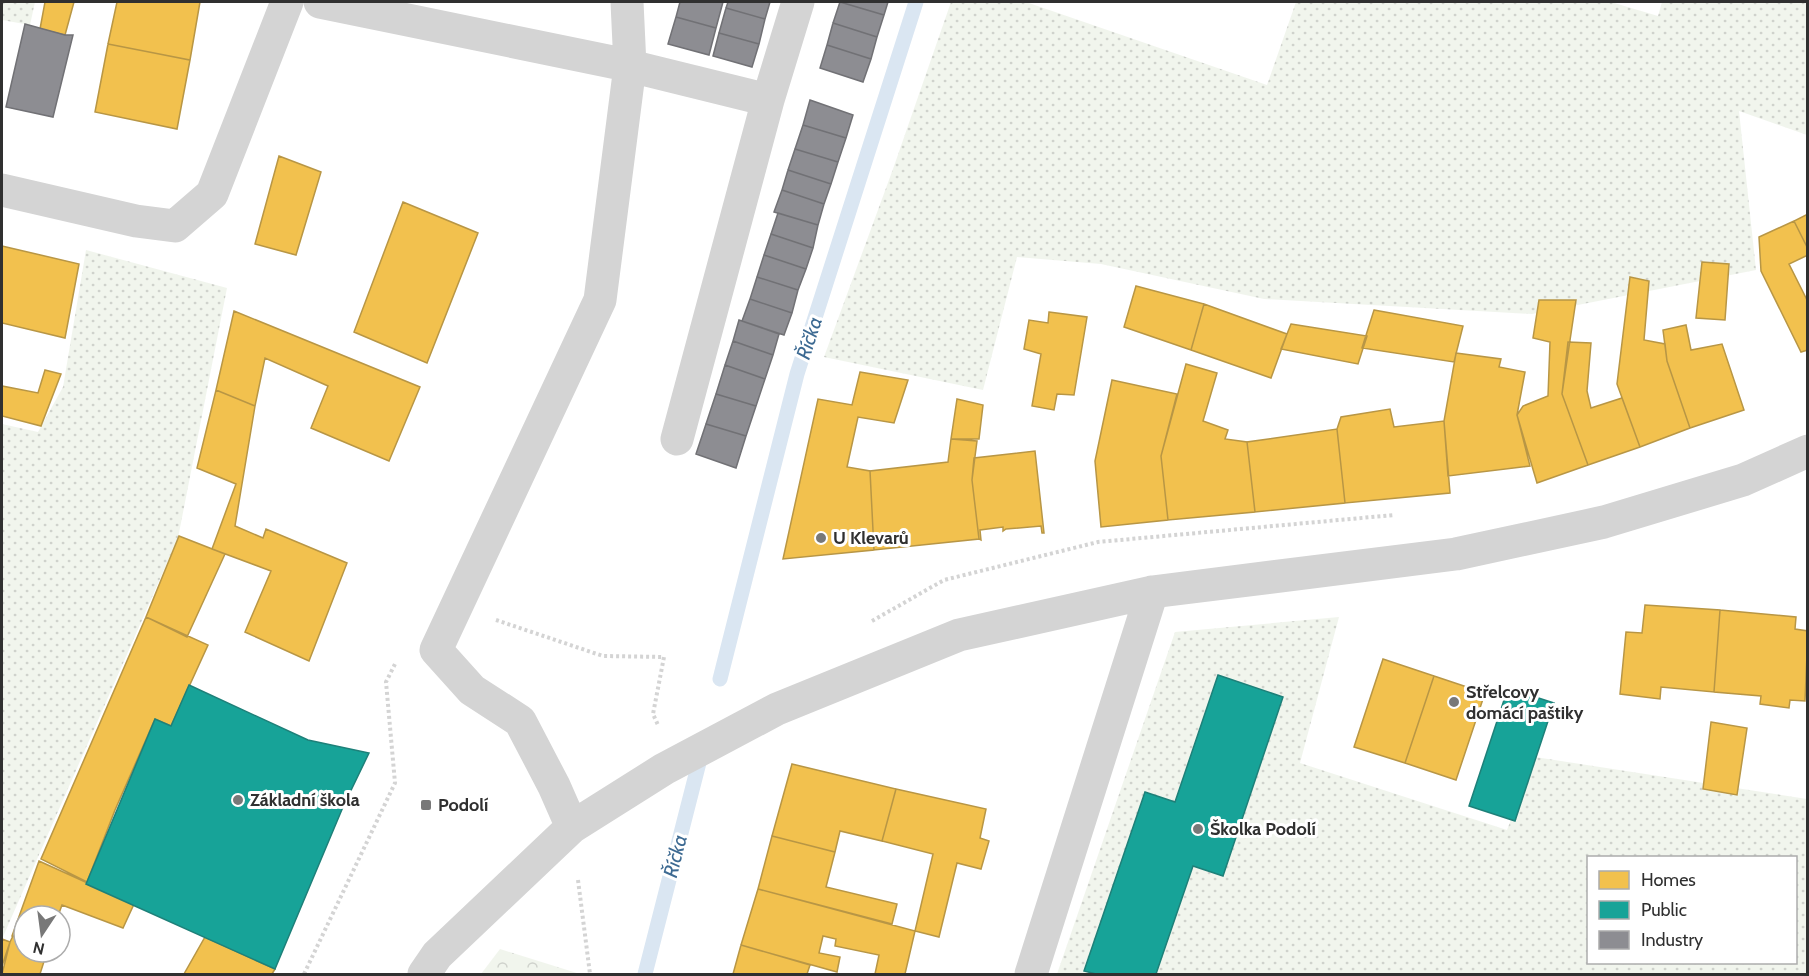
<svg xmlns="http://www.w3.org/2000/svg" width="1809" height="976" font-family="Cabin,sans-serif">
  <defs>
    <pattern id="forest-crowns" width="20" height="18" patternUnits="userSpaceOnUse" patternTransform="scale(1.5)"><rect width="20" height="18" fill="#f1f5ed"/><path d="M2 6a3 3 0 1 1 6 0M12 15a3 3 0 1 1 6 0" fill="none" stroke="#cfd2cc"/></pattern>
    <pattern id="garden-dots" width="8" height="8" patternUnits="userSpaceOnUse" patternTransform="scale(1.5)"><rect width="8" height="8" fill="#f1f5ed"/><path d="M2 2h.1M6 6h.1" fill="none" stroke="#cfd2cc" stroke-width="1.8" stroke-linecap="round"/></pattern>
  </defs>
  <rect width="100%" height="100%" fill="#fff"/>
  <path fill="url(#forest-crowns)" d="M 500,949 L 580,974 L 481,974 Z"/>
  <path fill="url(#garden-dots)" fill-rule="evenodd" d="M 2,2 L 35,2 L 30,25 L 2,20 Z
    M 951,2 L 1026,2 L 1267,85 L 1296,2 L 1611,2 L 1658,16 L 1662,2 L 1807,2 L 1807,135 L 1739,111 L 1756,270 L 1532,314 L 1264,299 L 1101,264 L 1017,257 L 983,390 L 824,357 L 893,169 Z
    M 86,250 L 227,288 L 178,538 L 2,939 L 2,424 L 38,432 L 63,387 Z
    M 1339,617 L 1300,763 L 1507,830 L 1535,757 L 1807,799 L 1807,974 L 1057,974 L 1175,632 ZM 1588,858 L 1796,858 L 1796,962 L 1588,962 Z"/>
  <path fill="#f2c14e" stroke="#b89645" stroke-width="1.5" d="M 45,2 L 74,2 L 65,35 L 40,29 Z
    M 117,2 L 200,2 L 190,60 L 108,44 Z
    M 108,44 L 190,60 L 177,129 L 95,112 Z
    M 279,156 L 321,172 L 296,255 L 255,244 Z
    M 403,202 L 478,233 L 427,363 L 354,332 Z
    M 1808,214 L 1808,249 L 1794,221 Z
    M 1794,221 L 1808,249 L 1808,255 L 1789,264 L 1808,302 L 1808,350 L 1801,352 L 1761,271 L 1759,237 Z
    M 2,246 L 79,264 L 65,338 L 2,323 Z
    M 1702,262 L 1729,264 L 1725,320 L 1696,318 Z
    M 1630,277 L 1649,281 L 1644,340 L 1665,344 L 1667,361 L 1690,428 L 1640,447 L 1617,384 Z
    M 1136,286 L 1204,304 L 1191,350 L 1124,327 Z
    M 1539,300 L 1576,300 L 1562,394 L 1588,465 L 1537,483 L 1517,415 L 1523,406 L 1548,396 L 1550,342 L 1533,338 Z
    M 1204,304 L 1287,334 L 1271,378 L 1191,350 Z
    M 1374,310 L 1463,326 L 1454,362 L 1362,348 Z
    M 234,311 L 420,387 L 389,461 L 311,428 L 328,386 L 265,358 L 255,406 L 216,390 Z
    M 1049,312 L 1087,317 L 1074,395 L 1057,394 L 1054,410 L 1032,406 L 1041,354 L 1024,349 L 1029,320 L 1048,323 Z
    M 1291,324 L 1367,336 L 1358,364 L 1281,349 Z
    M 1686,325 L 1691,350 L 1722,344 L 1744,410 L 1690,428 L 1667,361 L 1663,330 Z
    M 1568,342 L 1591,343 L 1587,391 L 1591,408 L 1622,398 L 1640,447 L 1588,465 L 1562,394 Z
    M 1456,353 L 1501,359 L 1499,367 L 1525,372 L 1517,415 L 1530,466 L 1448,476 L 1444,421 Z
    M 1186,364 L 1217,373 L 1203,421 L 1228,430 L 1225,439 L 1247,442 L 1255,512 L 1168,520 L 1161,456 Z
    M 45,370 L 61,374 L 41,426 L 2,416 L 2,386 L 38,393 Z
    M 860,372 L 908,380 L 894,423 L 858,417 L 847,467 L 870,471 L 874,550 L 783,559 L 818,399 L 852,405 Z
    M 1112,380 L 1177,394 L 1161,456 L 1168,520 L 1101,527 L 1095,461 Z
    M 216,390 L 255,406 L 235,526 L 263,538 L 266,529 L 347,563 L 309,661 L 245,632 L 271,571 L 212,549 L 236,484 L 197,468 Z
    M 957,399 L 983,405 L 979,439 L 951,439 Z
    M 1390,409 L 1394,427 L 1444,421 L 1450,493 L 1345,503 L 1337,429 L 1341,417 Z
    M 1337,429 L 1345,503 L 1255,512 L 1247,442 Z
    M 951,439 L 977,441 L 972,480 L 979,539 L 874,550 L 870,471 L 948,462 Z
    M 1035,451 L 1044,533 L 1042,533 L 1041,526 L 1006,529 L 1003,531 L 1003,527 L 980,530 L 981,540 L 979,539 L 972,480 L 974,458 Z
    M 179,536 L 225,554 L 187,637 L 146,617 Z
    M 1645,605 L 1720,610 L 1714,692 L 1661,687 L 1660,699 L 1620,694 L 1626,632 L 1642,633 Z
    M 1720,610 L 1796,617 L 1795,629 L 1808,631 L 1805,701 L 1790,700 L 1789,708 L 1760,704 L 1761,696 L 1714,692 Z
    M 146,617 L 208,645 L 171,726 L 155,719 L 115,810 L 87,882 L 41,859 Z
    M 1383,659 L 1434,676 L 1405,763 L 1354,747 Z
    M 1434,676 L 1485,693 L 1456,780 L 1405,763 Z
    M 1711,722 L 1747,728 L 1737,795 L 1703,789 Z
    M 792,764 L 896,789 L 882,841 L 840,831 L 835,852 L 772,836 Z
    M 896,789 L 986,809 L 980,838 L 989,841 L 981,869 L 957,863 L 939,937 L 915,931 L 933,854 L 882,841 Z
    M 772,836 L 835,852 L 826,887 L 897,904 L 892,924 L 758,889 Z
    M 39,861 L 134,904 L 123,928 L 62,905 L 58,916 L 24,916 L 24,939 L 12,936 Z
    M 758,889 L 915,931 L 905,974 L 875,974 L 879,955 L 835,946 L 836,939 L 823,936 L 819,953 L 840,957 L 837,972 L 741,945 Z
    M 13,936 L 24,939 L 24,952 L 47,952 L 40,974 L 2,974 L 10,942 Z
    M 205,937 L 275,969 L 272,974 L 184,974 Z
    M 2,939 L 10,942 L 2,966 Z
    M 741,945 L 810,965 L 807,974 L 733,974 Z"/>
  <path fill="#17a398" stroke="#1e8079" stroke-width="1.5" d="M 1218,675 L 1283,697 L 1223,876 L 1193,866 L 1156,974 L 1096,974 L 1084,971 L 1145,792 L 1175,802 Z
    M 189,685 L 308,740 L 369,753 L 343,807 L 275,969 L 86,884 L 155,719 L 171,726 Z
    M 1508,688 L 1554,703 L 1515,821 L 1469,806 Z"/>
  <path fill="#8d8d92" stroke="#717175" stroke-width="1.5" d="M 680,2 L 723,2 L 716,28 L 676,17 Z
    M 728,2 L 770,2 L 765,19 L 726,8 Z
    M 840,2 L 884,15 L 877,37 L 833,23 Z
    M 840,2 L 888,2 L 884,15 Z
    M 726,8 L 765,19 L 759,44 L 719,33 Z
    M 676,17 L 716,28 L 709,55 L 668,44 Z
    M 833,23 L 877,37 L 871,59 L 827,45 Z
    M 25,24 L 65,35 L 73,35 L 53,117 L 6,107 Z
    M 719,33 L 759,44 L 752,67 L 713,56 Z
    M 827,45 L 871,59 L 863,82 L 820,68 Z
    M 810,100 L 853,115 L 846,138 L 803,125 Z
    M 803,125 L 846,138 L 838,162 L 795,149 Z
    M 795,149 L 838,162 L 831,184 L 788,170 Z
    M 788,170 L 831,184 L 824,204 L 782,190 Z
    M 782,190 L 824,204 L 818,225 L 774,212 Z
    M 778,213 L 818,225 L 813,248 L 771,234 Z
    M 771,234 L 813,248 L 806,269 L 764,255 Z
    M 764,255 L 806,269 L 798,290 L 757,277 Z
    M 757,277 L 798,290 L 792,313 L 750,299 Z
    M 750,299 L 792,313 L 784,335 L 742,321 Z
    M 739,320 L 779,334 L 773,355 L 733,341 Z
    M 733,341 L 773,355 L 765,379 L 725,365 Z
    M 725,365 L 765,379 L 756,406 L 716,394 Z
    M 716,394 L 756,406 L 746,436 L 706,424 Z
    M 706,424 L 746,436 L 736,468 L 696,454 Z"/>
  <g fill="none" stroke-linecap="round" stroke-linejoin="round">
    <path stroke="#dae6f2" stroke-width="15" d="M 720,679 L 797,374 L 916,2
      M 645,974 L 702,751"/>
    <path stroke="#d4d4d4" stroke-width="4" stroke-dasharray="3 3" stroke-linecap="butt" d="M 496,620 L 603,656 L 664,657 L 653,714 L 658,725
      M 872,621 L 944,580 L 1098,542 L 1394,515
      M 578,880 L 590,974
      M 304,974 L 395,783 L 386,682 L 395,664"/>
    <path stroke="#d4d4d4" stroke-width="33" d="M 320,2 L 622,64 L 768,100 L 798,2
      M 2,190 L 136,221 L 175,226 L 212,194 L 287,2
      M 677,439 L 768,100
      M 572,827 L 554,786 L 520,721 L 472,690 L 436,650 L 600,300 L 630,66 L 627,2
      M 424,974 L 437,955 L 572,827 L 664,769 L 777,709 L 959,635 L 1152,592 L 1456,554 L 1604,522 L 1743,480 L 1808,451
      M 1031,974 L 1152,592"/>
  </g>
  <g fill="#787878" stroke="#fff" stroke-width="2">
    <circle cx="821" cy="538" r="6"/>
    <circle cx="1454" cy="702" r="6"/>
    <circle cx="238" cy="800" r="6"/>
    <rect x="420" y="799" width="12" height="12" rx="3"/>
    <circle cx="1198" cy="829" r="6"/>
  </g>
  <g text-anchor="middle" stroke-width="6" stroke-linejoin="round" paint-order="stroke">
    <g font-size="18" font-weight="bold" fill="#303030" stroke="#fff" text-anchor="start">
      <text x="833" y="544">U Klevarů</text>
      <text x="1466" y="698">Střelcovy<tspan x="1466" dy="21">domácí paštiky</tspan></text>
      <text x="250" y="806">Základní škola</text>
      <text x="438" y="811">Podolí</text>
      <text x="1210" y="835">Školka Podolí</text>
    </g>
    <g font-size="20" font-style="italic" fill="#3d6a92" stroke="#fff">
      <text transform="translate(809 338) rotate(-72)" y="7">Říčka</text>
      <text transform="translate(675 856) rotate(-76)" y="7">Říčka</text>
    </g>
  </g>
  <rect width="1809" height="976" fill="none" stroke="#303030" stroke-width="6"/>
  <rect x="1587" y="856" width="210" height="108" fill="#ffffff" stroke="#acacac" stroke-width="1.5"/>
  <rect x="1599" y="871" width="30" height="18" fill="#f2c14e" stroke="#acacac" stroke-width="1.5"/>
  <text x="1641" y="886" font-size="18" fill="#303030">Homes</text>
  <rect x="1599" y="901" width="30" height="18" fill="#17a398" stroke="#acacac" stroke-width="1.5"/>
  <text x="1641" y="916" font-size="18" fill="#303030">Public</text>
  <rect x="1599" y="931" width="30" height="18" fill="#8d8d92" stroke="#acacac" stroke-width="1.5"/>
  <text x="1641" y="946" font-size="18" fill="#303030">Industry</text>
  <g transform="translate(42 934) rotate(193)"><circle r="28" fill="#ffffff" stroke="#acacac" stroke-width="1.5"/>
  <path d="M0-4.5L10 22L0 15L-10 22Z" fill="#787878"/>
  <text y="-9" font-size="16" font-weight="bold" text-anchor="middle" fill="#303030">N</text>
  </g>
</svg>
